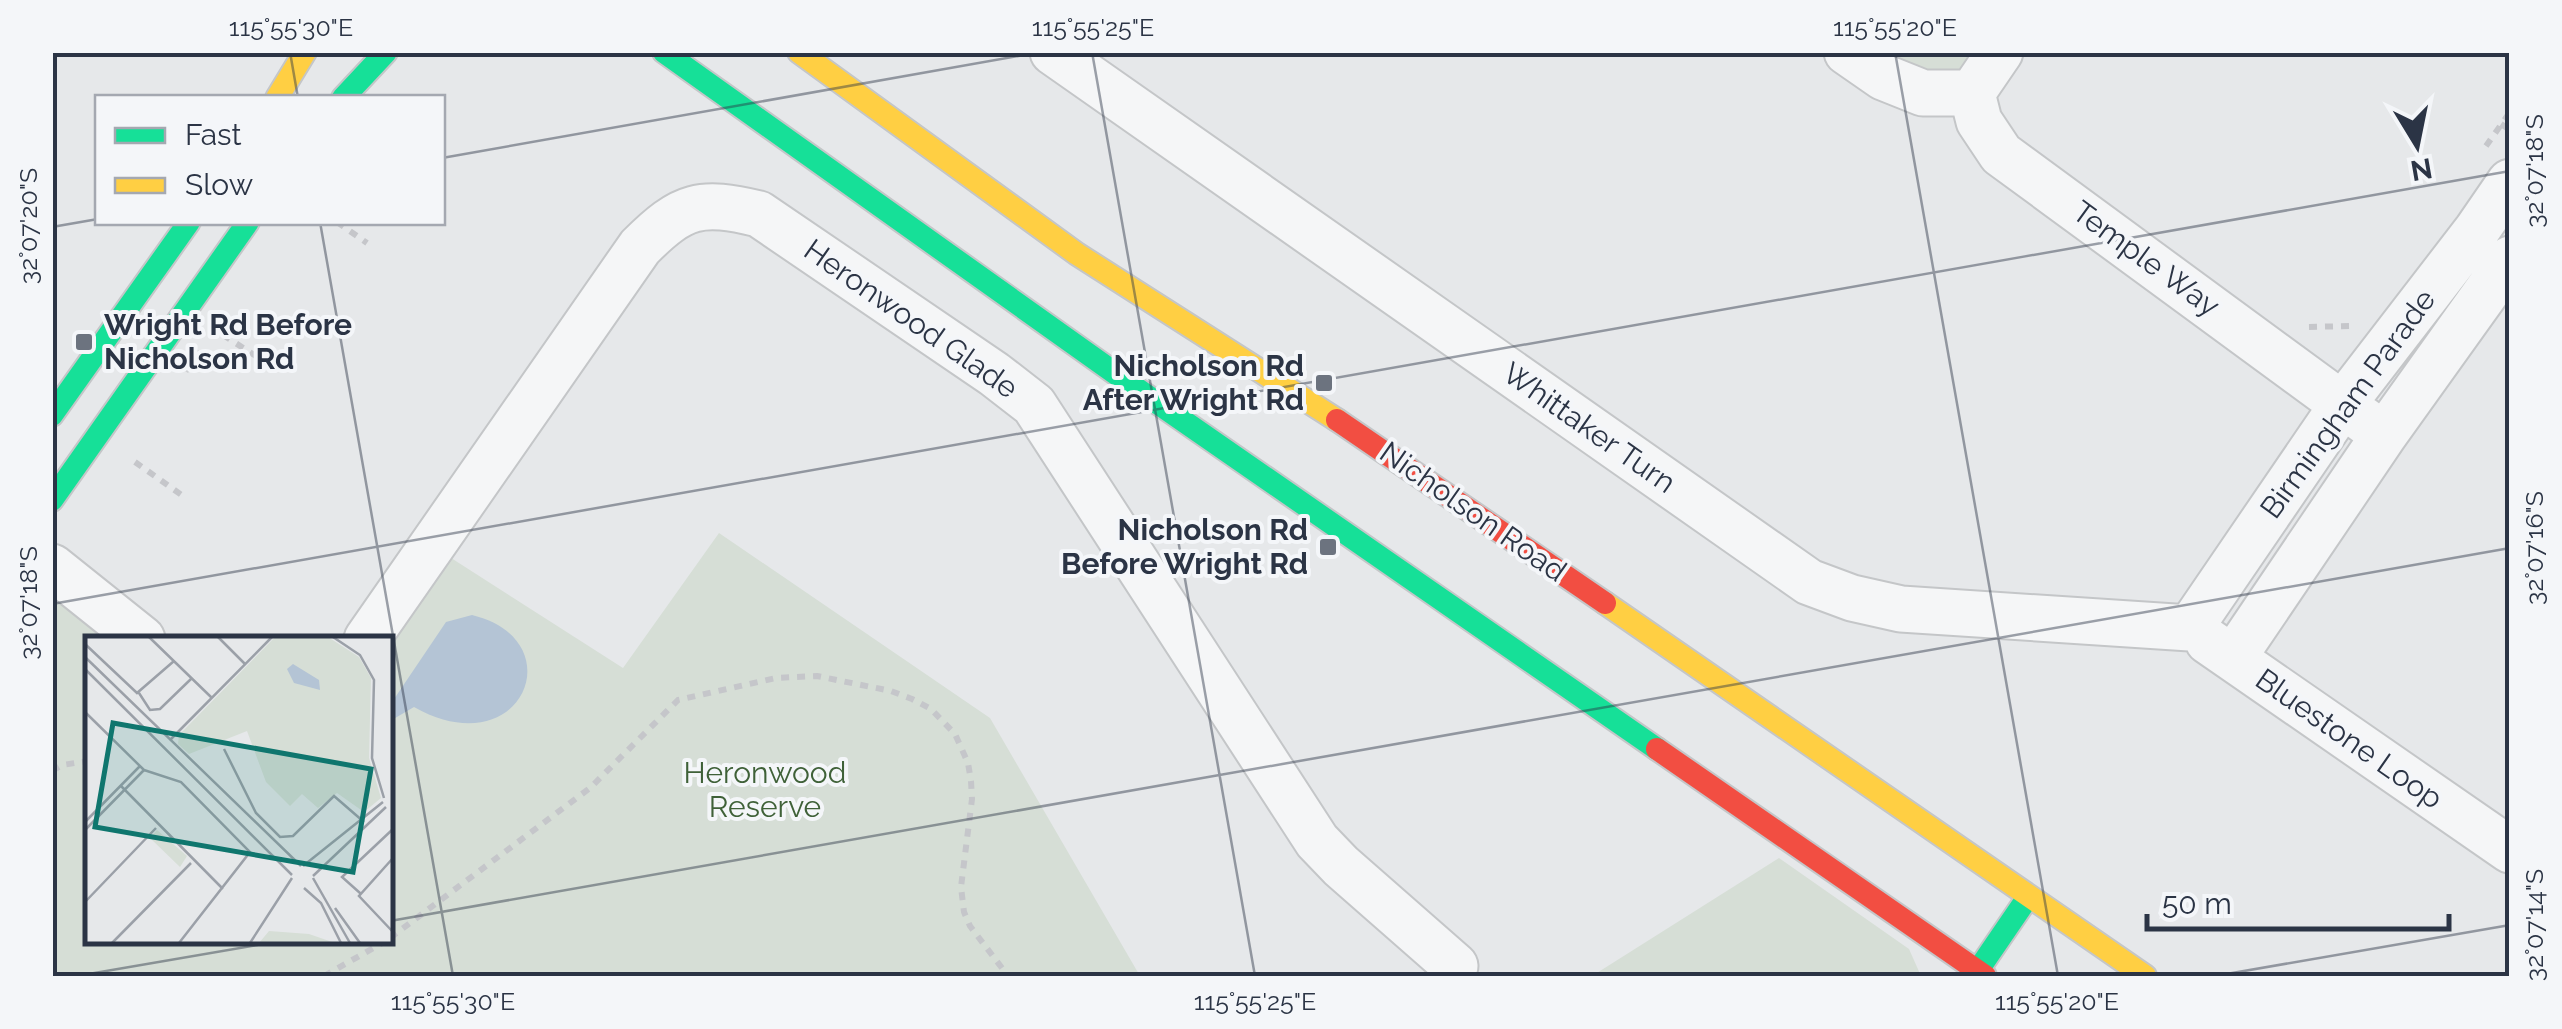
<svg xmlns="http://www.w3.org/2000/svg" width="2562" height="1029" font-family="Raleway,sans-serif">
  <rect width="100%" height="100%" fill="#e6e8ea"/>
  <path fill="#d6ded6" d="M 1879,53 L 1971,53 L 1957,76 L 1911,74 Z
    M 719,533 L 990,718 L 1140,976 L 53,976 L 52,594 L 110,639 L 88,639 L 88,942 L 390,942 L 390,669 L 394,663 L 390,639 L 448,556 L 623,668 Z
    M 1779,858 L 1909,949 L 1921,976 L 1592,976 Z"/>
  <path fill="#b4c4d5" d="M 472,615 C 575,640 522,768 414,707 L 390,721 L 390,705 L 446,622 Z"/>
  <path fill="#ced0d3" d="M 194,347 L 203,354 L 188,373 L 179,367 Z"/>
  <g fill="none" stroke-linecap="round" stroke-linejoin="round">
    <g stroke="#c4c6c8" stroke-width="49">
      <path id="street" d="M 1053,52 L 1809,582 L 1852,598 L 1901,609 L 2190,628
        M 1847,52 L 1883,77 L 1923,93 L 1972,93
        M 2000,52 L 1972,93 L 1979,121 L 2001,154 L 2384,435
        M 52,567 L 142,639
        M 2190,628 L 2343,404 L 2477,230 L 2510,182
        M 367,639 L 640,247 C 683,204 700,200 759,214 L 994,374 L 1034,405 L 1317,841 L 1341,866 L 1455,966
        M 2208,641 L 2510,850
        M 2233,658 L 2384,435 L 2510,259"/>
    </g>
    <g stroke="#c4c6c8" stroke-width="26">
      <path id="fast" d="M 664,52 L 1133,386 L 1657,749
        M 343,98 L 386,52
        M 52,415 L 189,222
        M 52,500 L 248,222
        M 1974,976 L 2028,897"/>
    </g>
    <g stroke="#c4c6c8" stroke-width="26">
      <path id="slow" d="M 799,52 L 1077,254 L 1337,420
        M 277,98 L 305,52
        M 1605,603 L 2145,976"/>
    </g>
    <g stroke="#c4c6c8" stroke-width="26">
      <path id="jam" d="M 1337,420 L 1605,603
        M 1657,749 L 1985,976"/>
    </g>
    <path stroke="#c5c6ca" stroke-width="6" stroke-dasharray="8 8" stroke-linecap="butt" d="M 2501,124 L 2510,130
      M 2486,146 L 2510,112
      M 337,222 L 367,243
      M 2309,327 L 2351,326
      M 223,335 L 276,369
      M 135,462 L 183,496
      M 52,771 L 62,765 L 88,761
      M 390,938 L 590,788 L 678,700 L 776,678 L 817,676 L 891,691 L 912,699 L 931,709 L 955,734 L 968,763 L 971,781 L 972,799 L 961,887 L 964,912 L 970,926 L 1008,976
      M 324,976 L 384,942"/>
    <use href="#street" stroke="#f5f6f7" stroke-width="45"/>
    <use href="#fast" stroke="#16e098" stroke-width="22"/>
    <use href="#slow" stroke="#ffcf43" stroke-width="22"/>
    <use href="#jam" stroke="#f24e42" stroke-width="22"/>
  </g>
  <path fill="none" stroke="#2b3445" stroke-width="2.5" stroke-opacity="0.45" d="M 290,52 L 298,98M 1092,52 L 1255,976M 1895,52 L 2058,976M 442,158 L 1041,52M 320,222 L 453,976M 52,227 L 98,219M 52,604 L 2510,171M 390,921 L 2510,548M 77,976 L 275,942M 2215,976 L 2510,925"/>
  <g fill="#6c737f" stroke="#f4f6f9" stroke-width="4">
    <rect x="74" y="332" width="20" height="20" rx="5"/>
    <rect x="1314" y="373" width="20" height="20" rx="5"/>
    <rect x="1318" y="537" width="20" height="20" rx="5"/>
  </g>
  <g text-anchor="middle" stroke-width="8" stroke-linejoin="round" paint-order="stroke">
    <g font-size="30" fill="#2b3445" stroke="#f4f6f9">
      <text transform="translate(2146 259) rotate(36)" y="10">Temple Way</text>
      <text transform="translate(911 319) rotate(35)" y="10">Heronwood Glade</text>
      <text transform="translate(2348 404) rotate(-54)" y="10">Birmingham Parade</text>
      <text transform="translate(1589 428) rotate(35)" y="10">Whittaker Turn</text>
      <text transform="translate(1473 512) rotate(35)" y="10">Nicholson Road</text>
      <text transform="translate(2349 739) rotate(35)" y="10">Bluestone Loop</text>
    </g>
    <g font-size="30" font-weight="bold" fill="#2b3445" stroke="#f4f6f9" text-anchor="end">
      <text x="104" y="335" text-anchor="start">Wright Rd Before<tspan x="104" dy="34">Nicholson Rd</tspan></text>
      <text x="1304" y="376">Nicholson Rd<tspan x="1304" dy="34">After Wright Rd</tspan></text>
      <text x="1308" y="540">Nicholson Rd<tspan x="1308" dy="34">Before Wright Rd</tspan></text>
    </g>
    <g font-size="30" fill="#3f6138" stroke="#f4f6f9">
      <text x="765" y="783">Heronwood<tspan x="765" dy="34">Reserve</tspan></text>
    </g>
  </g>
  <g transform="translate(85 636)">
    <rect width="308" height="308" fill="#e6e8ea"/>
    <path d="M 190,1 L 243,1 L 274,21 L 286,42 L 284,122 L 296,162 L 279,176 L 252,157 L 233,172 L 217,158 L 205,170 L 181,146 L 162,95 L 104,118 L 93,108 L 94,99 ZM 72,194 L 102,220 L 95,231 L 65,202 ZM 184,295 L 224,298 L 250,307 L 174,307 Z" fill="#d6ded6"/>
    <path d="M 208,28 L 234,44 L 235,54 L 209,47 L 202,33 Z" fill="#b4c4d5"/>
    <path fill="none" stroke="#9ba0a8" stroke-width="2.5" d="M 64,1 L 127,62M 133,1 L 160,28M 248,1 L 275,19 L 289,44 L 287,122 L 299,162M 0,8 L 52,57 L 89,25M 0,21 L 216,230M 0,33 L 207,239M 54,57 L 65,74 L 75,73 L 107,42M 0,76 L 59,134M 86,103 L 187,1M 139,113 L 171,177 L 195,201 L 208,200 L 249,160 L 279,186M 59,134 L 96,146 L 165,216 L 94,307M 36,150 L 138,253M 0,186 L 55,130M 0,194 L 59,134M 308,222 L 274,260 L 308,296M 218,230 L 298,166M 228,240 L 301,171M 228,242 L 265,307M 219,252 L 236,267 L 256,307M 275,257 L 257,241 L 308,193M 0,266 L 71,192M 250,272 L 275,307M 27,307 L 106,227M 165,307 L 207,242"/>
    <path fill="#0f766e" fill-opacity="0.15" stroke="#0f766e" stroke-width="5" d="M 28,87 L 286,133 L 268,236 L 10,191 Z"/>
    <rect width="308" height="308" fill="none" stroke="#2b3445" stroke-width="5"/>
  </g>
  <rect width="2562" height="1029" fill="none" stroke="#f4f6f9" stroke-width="110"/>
  <rect x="95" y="95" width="350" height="130" fill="#f4f6f9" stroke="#a4a8b1" stroke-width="2.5"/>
  <rect x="115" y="128" width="50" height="15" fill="#16e098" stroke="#a4a8b1" stroke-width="2.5"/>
  <text x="185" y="145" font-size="30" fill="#2b3445">Fast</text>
  <rect x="115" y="178" width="50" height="15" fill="#ffcf43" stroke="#a4a8b1" stroke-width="2.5"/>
  <text x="185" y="195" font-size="30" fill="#2b3445">Slow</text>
  <g transform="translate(2417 145) rotate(170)" stroke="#f4f6f9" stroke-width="8" paint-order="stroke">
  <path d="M0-8L18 38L0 25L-18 38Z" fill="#2b3445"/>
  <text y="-15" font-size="28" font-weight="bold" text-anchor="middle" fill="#2b3445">N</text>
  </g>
  <path d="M2147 914v15h302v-15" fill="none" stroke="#2b3445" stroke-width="5"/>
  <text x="2162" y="914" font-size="30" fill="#2b3445" stroke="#f4f6f9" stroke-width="8" paint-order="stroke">50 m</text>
  <rect x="55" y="55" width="2452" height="919" fill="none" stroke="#2b3445" stroke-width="4"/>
  <g font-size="25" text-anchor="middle" fill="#2b3445">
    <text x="291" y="36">115°55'30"E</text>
    <text x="1093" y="36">115°55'25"E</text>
    <text x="1895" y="36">115°55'20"E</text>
    <text transform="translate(2534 171) rotate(-90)" y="9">32°07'18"S</text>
    <text transform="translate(28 226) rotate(-90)" y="9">32°07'20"S</text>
    <text transform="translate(2534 548) rotate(-90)" y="9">32°07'16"S</text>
    <text transform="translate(28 603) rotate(-90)" y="9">32°07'18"S</text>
    <text transform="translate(2534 925) rotate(-90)" y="9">32°07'14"S</text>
    <text x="453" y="1010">115°55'30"E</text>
    <text x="1255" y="1010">115°55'25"E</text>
    <text x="2057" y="1010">115°55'20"E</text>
  </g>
</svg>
